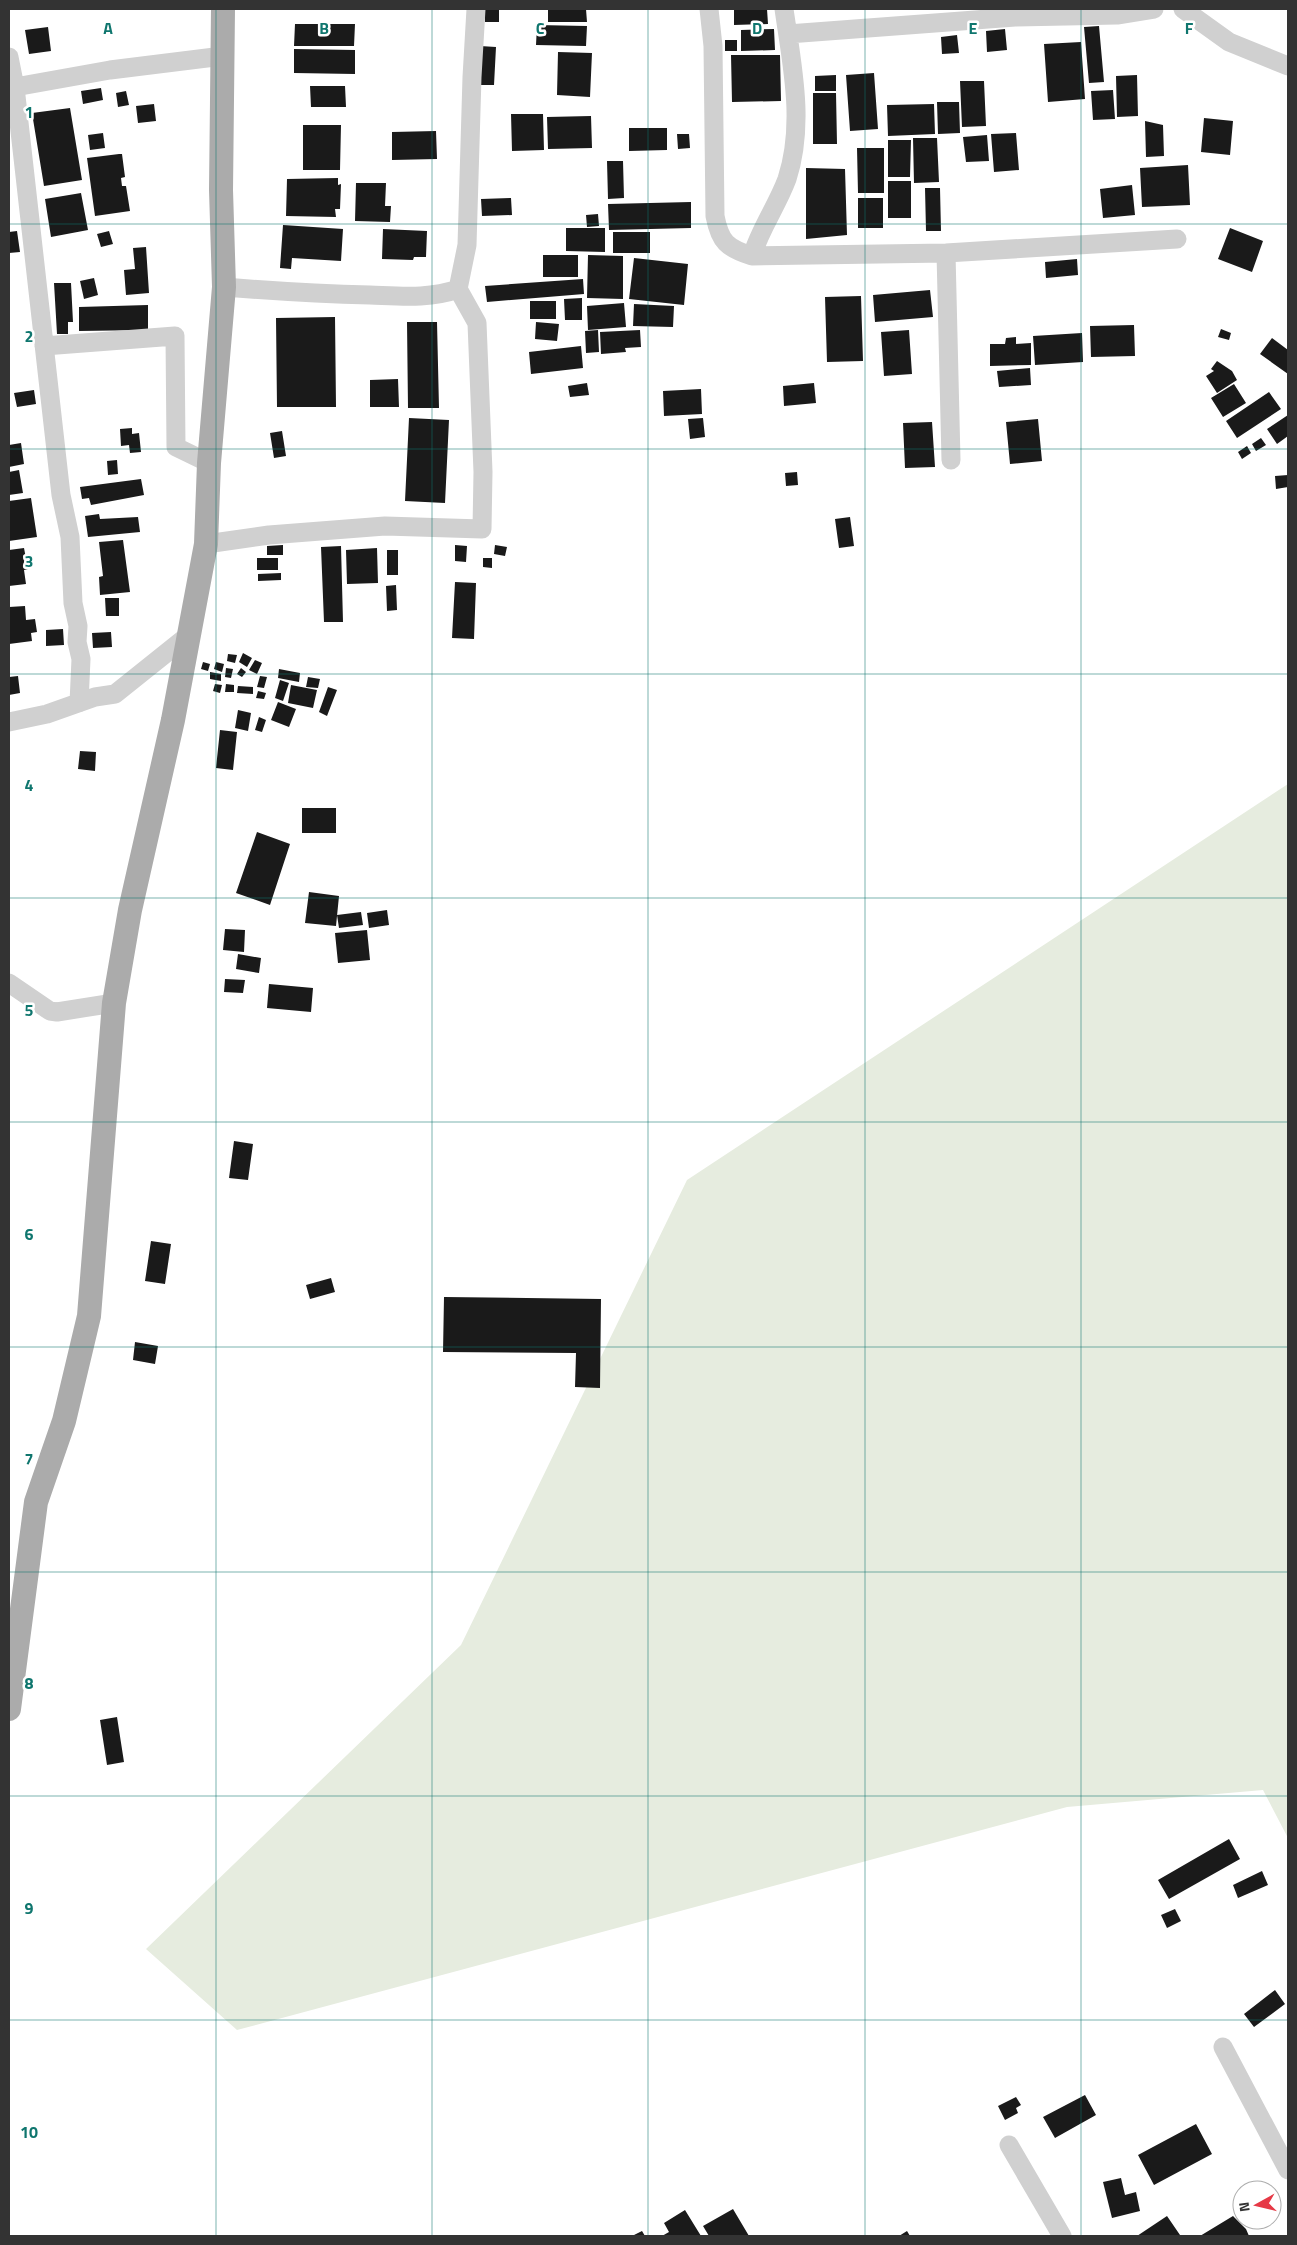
<svg xmlns="http://www.w3.org/2000/svg" width="1297" height="2245" font-family="'Titillium Web',sans-serif">
  <rect width="100%" height="100%" fill="#fff"/>
  <path fill="#e6ecdf" d="M 1288,784 L 1288,1838 L 1263,1790 L 1067,1807 L 237,2030 L 146,1949 L 461,1645 L 687,1180 Z"/>
  <path fill="#1a1a1a" d="M 485,9 L 499,9 L 499,22 L 485,22 Z
    M 548,9 L 586,9 L 587,22 L 548,22 Z
    M 734,9 L 767,9 L 768,24 L 734,25 Z
    M 295,24 L 355,24 L 354,46 L 294,46 Z
    M 537,25 L 587,26 L 586,46 L 536,45 Z
    M 1099,26 L 1104,82 L 1089,83 L 1084,27 Z
    M 48,27 L 51,51 L 29,54 L 25,30 Z
    M 774,29 L 775,50 L 741,51 L 741,30 Z
    M 1005,29 L 1007,50 L 987,52 L 986,31 Z
    M 957,35 L 959,53 L 942,54 L 941,37 Z
    M 725,40 L 737,40 L 737,51 L 725,51 Z
    M 1081,42 L 1085,99 L 1048,102 L 1044,44 Z
    M 480,46 L 496,47 L 494,85 L 478,85 Z
    M 294,49 L 355,50 L 355,74 L 294,73 Z
    M 558,52 L 592,53 L 590,97 L 557,95 Z
    M 731,55 L 780,55 L 781,101 L 732,102 Z
    M 874,73 L 878,129 L 850,131 L 846,75 Z
    M 836,75 L 836,91 L 815,91 L 815,76 Z
    M 1137,75 L 1138,116 L 1117,117 L 1116,76 Z
    M 960,81 L 984,81 L 986,126 L 962,127 Z
    M 310,86 L 345,86 L 346,107 L 311,107 Z
    M 101,88 L 103,100 L 83,104 L 81,91 Z
    M 1113,90 L 1115,119 L 1093,120 L 1091,91 Z
    M 126,91 L 129,105 L 118,107 L 116,93 Z
    M 813,93 L 836,93 L 837,144 L 813,144 Z
    M 937,102 L 959,102 L 960,133 L 938,134 Z
    M 154,104 L 156,121 L 138,123 L 136,106 Z
    M 934,104 L 935,134 L 888,136 L 887,105 Z
    M 70,108 L 82,180 L 44,186 L 32,113 Z
    M 511,114 L 543,114 L 544,150 L 512,151 Z
    M 591,116 L 592,148 L 548,149 L 547,117 Z
    M 1204,118 L 1233,121 L 1230,155 L 1201,152 Z
    M 1145,121 L 1163,125 L 1164,156 L 1146,157 Z
    M 303,125 L 341,125 L 340,170 L 303,170 Z
    M 629,128 L 667,128 L 667,150 L 629,151 Z
    M 436,131 L 437,159 L 392,160 L 392,132 Z
    M 103,133 L 105,148 L 90,150 L 88,135 Z
    M 1016,133 L 1019,170 L 994,172 L 991,134 Z
    M 677,134 L 689,134 L 690,148 L 678,149 Z
    M 987,135 L 989,161 L 966,162 L 963,137 Z
    M 913,138 L 937,138 L 939,182 L 914,183 Z
    M 888,140 L 911,140 L 910,177 L 888,177 Z
    M 857,148 L 884,148 L 884,193 L 858,193 Z
    M 119,154 L 122,154 L 125,177 L 121,178 L 122,186 L 126,186 L 130,211 L 95,216 L 87,158 Z
    M 607,161 L 623,161 L 624,198 L 608,199 Z
    M 1188,165 L 1190,205 L 1142,207 L 1140,168 Z
    M 806,168 L 845,169 L 847,235 L 806,239 Z
    M 338,178 L 338,185 L 341,184 L 340,209 L 335,209 L 336,217 L 286,216 L 287,179 Z
    M 888,181 L 911,181 L 911,218 L 888,218 Z
    M 356,183 L 386,183 L 385,206 L 391,206 L 390,222 L 355,221 Z
    M 1132,185 L 1135,215 L 1103,218 L 1100,189 Z
    M 925,188 L 940,188 L 941,231 L 926,231 Z
    M 81,193 L 88,230 L 51,237 L 45,199 Z
    M 511,198 L 512,215 L 482,216 L 481,199 Z
    M 858,198 L 883,198 L 883,228 L 858,228 Z
    M 691,202 L 691,228 L 609,230 L 608,204 Z
    M 598,214 L 599,226 L 587,227 L 586,215 Z
    M 283,225 L 343,229 L 341,261 L 292,258 L 291,269 L 280,268 Z
    M 566,228 L 605,228 L 605,252 L 566,251 Z
    M 1230,228 L 1263,241 L 1252,272 L 1218,259 Z
    M 383,229 L 427,231 L 426,257 L 414,257 L 413,260 L 382,259 Z
    M 17,231 L 20,252 L 9,253 L 9,232 Z
    M 109,231 L 113,244 L 101,247 L 97,234 Z
    M 613,232 L 650,232 L 650,253 L 613,253 Z
    M 146,247 L 149,293 L 126,295 L 124,270 L 135,269 L 133,248 Z
    M 543,255 L 578,255 L 578,277 L 543,277 Z
    M 588,255 L 623,256 L 623,299 L 587,298 Z
    M 634,258 L 688,264 L 684,305 L 629,299 Z
    M 1077,259 L 1078,275 L 1046,278 L 1045,262 Z
    M 94,278 L 98,295 L 84,299 L 80,281 Z
    M 583,279 L 584,294 L 487,302 L 485,286 Z
    M 54,283 L 71,283 L 73,322 L 68,322 L 68,334 L 57,334 Z
    M 930,290 L 933,317 L 875,322 L 873,295 Z
    M 861,296 L 863,361 L 827,362 L 825,297 Z
    M 582,298 L 582,320 L 565,320 L 564,299 Z
    M 530,301 L 556,301 L 556,319 L 530,319 Z
    M 624,303 L 626,327 L 588,330 L 587,306 Z
    M 634,304 L 674,306 L 673,327 L 633,326 Z
    M 148,305 L 148,330 L 79,331 L 79,307 Z
    M 335,317 L 336,407 L 277,407 L 276,318 Z
    M 407,322 L 437,322 L 439,408 L 408,408 Z
    M 536,322 L 559,324 L 557,341 L 535,339 Z
    M 1134,325 L 1135,356 L 1091,357 L 1090,326 Z
    M 1221,329 L 1231,333 L 1229,340 L 1218,337 Z
    M 598,330 L 599,352 L 586,353 L 585,331 Z
    M 640,330 L 641,347 L 625,348 L 626,352 L 601,354 L 600,332 Z
    M 909,330 L 912,374 L 884,376 L 881,332 Z
    M 1082,333 L 1083,362 L 1035,365 L 1033,336 Z
    M 1016,337 L 1016,344 L 1031,343 L 1031,365 L 990,366 L 990,344 L 1005,344 L 1006,338 Z
    M 1272,338 L 1288,350 L 1288,374 L 1260,354 Z
    M 581,346 L 583,368 L 531,374 L 529,352 Z
    M 1217,361 L 1232,371 L 1237,380 L 1217,393 L 1206,376 L 1214,371 L 1211,369 Z
    M 1030,368 L 1031,385 L 999,387 L 997,371 Z
    M 398,379 L 399,407 L 370,407 L 370,380 Z
    M 587,383 L 589,395 L 570,397 L 568,386 Z
    M 814,383 L 816,403 L 784,406 L 783,386 Z
    M 1234,384 L 1246,403 L 1223,417 L 1211,398 Z
    M 701,389 L 702,414 L 664,416 L 663,391 Z
    M 34,390 L 36,404 L 17,407 L 14,393 Z
    M 1269,392 L 1281,409 L 1237,438 L 1226,421 Z
    M 1288,415 L 1288,436 L 1277,444 L 1267,429 Z
    M 409,418 L 449,420 L 445,503 L 405,501 Z
    M 703,418 L 705,437 L 690,439 L 688,419 Z
    M 1038,419 L 1042,461 L 1010,464 L 1006,422 Z
    M 932,422 L 935,467 L 905,468 L 903,423 Z
    M 132,428 L 132,434 L 139,433 L 141,452 L 130,453 L 129,445 L 121,446 L 120,429 Z
    M 282,431 L 286,456 L 274,458 L 270,433 Z
    M 1261,438 L 1266,445 L 1256,451 L 1252,444 Z
    M 21,443 L 24,464 L 9,467 L 9,445 Z
    M 1247,446 L 1251,453 L 1242,459 L 1238,452 Z
    M 117,460 L 118,474 L 108,475 L 107,461 Z
    M 19,470 L 23,493 L 9,495 L 9,472 Z
    M 797,472 L 798,485 L 786,486 L 785,473 Z
    M 1288,475 L 1288,487 L 1276,489 L 1275,476 Z
    M 141,479 L 144,495 L 91,505 L 89,498 L 82,499 L 80,487 Z
    M 31,498 L 37,537 L 9,541 L 9,501 Z
    M 99,514 L 100,519 L 138,517 L 140,532 L 88,537 L 85,516 Z
    M 850,517 L 854,546 L 839,548 L 835,519 Z
    M 123,540 L 130,592 L 100,595 L 99,577 L 103,576 L 99,542 Z
    M 283,545 L 283,555 L 267,555 L 267,546 Z
    M 455,545 L 467,546 L 466,562 L 455,561 Z
    M 495,545 L 507,547 L 505,556 L 494,554 Z
    M 341,546 L 343,622 L 324,622 L 321,547 Z
    M 24,548 L 28,569 L 24,570 L 26,584 L 9,586 L 9,550 Z
    M 377,548 L 378,583 L 347,584 L 346,550 Z
    M 387,550 L 398,550 L 398,575 L 387,575 Z
    M 257,558 L 278,558 L 278,570 L 257,570 Z
    M 483,558 L 492,558 L 492,568 L 483,567 Z
    M 281,573 L 281,580 L 258,581 L 258,574 Z
    M 455,582 L 476,583 L 474,639 L 452,638 Z
    M 396,585 L 397,610 L 387,611 L 386,586 Z
    M 105,598 L 119,598 L 119,616 L 106,616 Z
    M 25,606 L 26,620 L 35,619 L 37,632 L 31,633 L 32,641 L 9,644 L 9,607 Z
    M 63,629 L 64,645 L 46,646 L 46,630 Z
    M 111,632 L 112,647 L 93,648 L 92,633 Z
    M 243,653 L 252,658 L 247,667 L 239,662 Z
    M 228,654 L 237,655 L 235,663 L 227,661 Z
    M 255,660 L 262,663 L 257,674 L 249,670 Z
    M 203,662 L 210,664 L 208,671 L 201,669 Z
    M 216,662 L 224,664 L 222,672 L 214,669 Z
    M 226,668 L 233,669 L 231,678 L 225,677 Z
    M 241,668 L 246,672 L 242,677 L 237,674 Z
    M 279,669 L 300,673 L 299,682 L 278,678 Z
    M 210,672 L 221,674 L 221,681 L 210,679 Z
    M 18,676 L 20,693 L 9,695 L 9,677 Z
    M 260,676 L 267,677 L 264,688 L 257,687 Z
    M 308,677 L 320,679 L 318,688 L 306,687 Z
    M 280,680 L 289,683 L 283,701 L 275,698 Z
    M 215,684 L 222,685 L 220,693 L 213,691 Z
    M 226,684 L 234,685 L 234,692 L 225,692 Z
    M 291,685 L 317,690 L 313,708 L 288,703 Z
    M 238,686 L 253,687 L 253,694 L 237,693 Z
    M 328,687 L 337,690 L 327,716 L 319,712 Z
    M 258,691 L 266,693 L 264,699 L 256,698 Z
    M 278,702 L 296,709 L 289,727 L 271,720 Z
    M 238,710 L 251,713 L 248,731 L 235,728 Z
    M 259,717 L 266,720 L 262,732 L 255,730 Z
    M 220,730 L 237,732 L 233,770 L 216,768 Z
    M 80,751 L 96,752 L 95,771 L 78,769 Z
    M 302,808 L 336,808 L 336,833 L 302,833 Z
    M 257,832 L 290,844 L 270,905 L 236,893 Z
    M 309,892 L 339,896 L 336,926 L 305,923 Z
    M 387,910 L 389,925 L 369,928 L 367,913 Z
    M 361,912 L 363,925 L 339,928 L 337,915 Z
    M 225,929 L 245,930 L 244,952 L 223,950 Z
    M 367,930 L 370,960 L 338,963 L 335,933 Z
    M 238,954 L 261,958 L 259,973 L 236,969 Z
    M 225,979 L 245,980 L 243,993 L 224,992 Z
    M 269,984 L 313,988 L 311,1012 L 267,1008 Z
    M 234,1141 L 253,1144 L 248,1180 L 229,1178 Z
    M 151,1241 L 171,1244 L 165,1284 L 145,1281 Z
    M 331,1278 L 335,1292 L 310,1299 L 306,1285 Z
    M 444,1297 L 601,1299 L 600,1388 L 575,1387 L 576,1353 L 443,1352 Z
    M 135,1342 L 158,1346 L 155,1364 L 133,1360 Z
    M 117,1717 L 124,1762 L 107,1765 L 100,1720 Z
    M 1229,1839 L 1240,1859 L 1169,1899 L 1158,1880 Z
    M 1262,1871 L 1268,1885 L 1238,1898 L 1233,1885 Z
    M 1175,1909 L 1181,1921 L 1167,1928 L 1161,1915 Z
    M 1275,1990 L 1285,2004 L 1254,2027 L 1244,2014 Z
    M 1085,2095 L 1096,2115 L 1055,2138 L 1043,2117 Z
    M 1016,2097 L 1021,2105 L 1016,2108 L 1018,2113 L 1005,2120 L 998,2106 Z
    M 1196,2124 L 1212,2154 L 1154,2185 L 1138,2155 Z
    M 1121,2178 L 1125,2195 L 1136,2192 L 1140,2211 L 1112,2218 L 1103,2182 Z
    M 733,2209 L 749,2236 L 709,2236 L 703,2226 Z
    M 685,2210 L 701,2236 L 662,2236 L 669,2232 L 664,2223 Z
    M 1167,2216 L 1180,2235 L 1178,2236 L 1137,2236 Z
    M 1233,2216 L 1246,2229 L 1249,2236 L 1200,2236 Z
    M 642,2231 L 645,2236 L 632,2236 Z
    M 907,2231 L 910,2236 L 899,2236 Z"/>
  <g fill="none" stroke-linecap="round" stroke-linejoin="round">
    <path stroke="#d0d0d0" stroke-width="19" d="M 709,9 L 713,46 L 715,216 C 720,242 727,248 752,256 L 946,253 L 1177,239
      M 1183,9 L 1229,42 L 1288,66
      M 788,34 L 1015,17 L 1117,15 L 1154,9
      M 9,57 L 15,87 L 61,495 L 70,537 L 73,603 L 78,626 L 77,642 L 81,659 L 79,703
      M 15,87 L 110,70 L 223,56
      M 946,253 L 951,460
      M 752,256 C 760,229 777,206 787,179 C 805,124 792,65 784,9
      M 224,287 C 273,291 321,294 370,295 C 400,296 430,299 458,289 L 467,245 L 472,77 L 476,9
      M 44,346 L 175,336 L 176,447 L 209,463
      M 206,544 L 269,535 L 385,526 L 482,529 L 483,472 L 477,323 L 458,289
      M 9,722 L 47,714 L 95,697 L 115,694 L 190,634
      M 9,983 L 50,1011 L 57,1012 L 114,1003
      M 1223,2047 L 1288,2170
      M 1009,2145 L 1062,2236"/>
    <path stroke="#ababab" stroke-width="24" d="M 9,1709 L 36,1502 L 64,1421 L 89,1316 L 114,1003 L 130,910 L 173,720 L 206,544 L 209,463 L 224,287 L 221,190 L 223,9"/>
  </g>
  <path fill="none" stroke="#0f766e" stroke-width="1" stroke-opacity="0.55" d="M 216,9 L 216,2236M 432,9 L 432,2236M 648,9 L 648,2236M 865,9 L 865,2236M 1081,9 L 1081,2236M 9,224 L 1288,224M 9,449 L 1288,449M 9,674 L 1288,674M 9,898 L 1288,898M 9,1122 L 1288,1122M 9,1347 L 1288,1347M 9,1572 L 1288,1572M 9,1796 L 1288,1796M 9,2020 L 1288,2020"/>
  <g font-size="16" text-anchor="middle" font-weight="bold" fill="#0f766e" stroke="#fff" stroke-width="5" stroke-linejoin="round" paint-order="stroke">
    <text x="108" y="34">A</text>
    <text x="324" y="34">B</text>
    <text x="540" y="34">C</text>
    <text x="757" y="34">D</text>
    <text x="973" y="34">E</text>
    <text x="1189" y="34">F</text>
    <text x="29" y="118">1</text>
    <text x="29" y="342">2</text>
    <text x="29" y="567">3</text>
    <text x="29" y="791">4</text>
    <text x="29" y="1016">5</text>
    <text x="29" y="1240">6</text>
    <text x="29" y="1465">7</text>
    <text x="29" y="1689">8</text>
    <text x="29" y="1914">9</text>
    <text x="29" y="2138">10</text>
  </g>
  <rect width="1297" height="2245" fill="none" stroke="#333333" stroke-width="20"/>
  <g transform="translate(1257 2205) rotate(262)"><circle r="24" fill="#ffffff" stroke="#adadad"/>
  <path d="M0-4L9 19L0 12L-9 19Z" fill="#e63946"/>
  <text y="-8" font-size="14" font-weight="bold" text-anchor="middle" fill="#333333">N</text>
  </g>
</svg>
